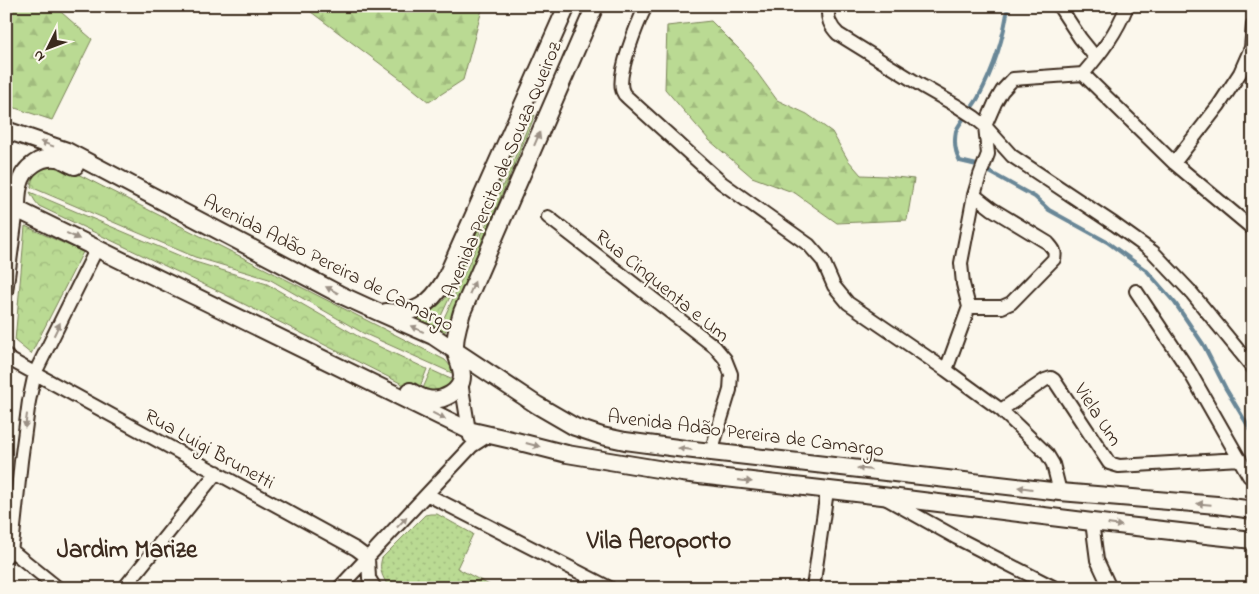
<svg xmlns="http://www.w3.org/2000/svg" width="1259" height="594" font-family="'Indie Flower',sans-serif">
  <defs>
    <pattern id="grass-dots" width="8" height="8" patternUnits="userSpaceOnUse" patternTransform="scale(1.25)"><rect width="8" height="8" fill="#bada93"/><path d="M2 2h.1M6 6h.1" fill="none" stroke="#a1bb7e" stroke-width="1.8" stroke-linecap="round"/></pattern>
    <pattern id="forest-firs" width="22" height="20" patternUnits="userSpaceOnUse" patternTransform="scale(1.25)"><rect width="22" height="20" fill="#bada93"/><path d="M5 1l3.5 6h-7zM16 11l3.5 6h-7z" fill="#a1bb7e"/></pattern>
    <pattern id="park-crowns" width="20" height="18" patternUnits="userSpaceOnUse" patternTransform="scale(1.25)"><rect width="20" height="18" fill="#bada93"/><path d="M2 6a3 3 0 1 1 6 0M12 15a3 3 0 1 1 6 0" fill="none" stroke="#a1bb7e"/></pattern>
  </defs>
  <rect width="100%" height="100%" fill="#fbf7ec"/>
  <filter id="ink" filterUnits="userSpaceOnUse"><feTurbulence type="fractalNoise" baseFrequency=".02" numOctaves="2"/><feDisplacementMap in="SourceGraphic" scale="10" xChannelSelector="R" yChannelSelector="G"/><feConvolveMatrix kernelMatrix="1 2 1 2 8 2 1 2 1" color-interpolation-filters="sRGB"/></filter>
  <g filter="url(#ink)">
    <path fill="url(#grass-dots)" stroke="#7a8258" d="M 430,514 L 437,514 L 473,534 L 457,568 L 495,588 L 389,588 C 383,577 378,570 382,558 L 425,515 Z"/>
    <path fill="url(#forest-firs)" stroke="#7a8258" d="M 6,6 L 54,6 L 92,39 L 52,120 L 6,105 Z
      M 303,6 L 483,6 L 463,80 L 429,102 L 402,80 Z
      M 711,21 L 742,52 L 777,100 L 807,114 L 832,132 L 848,160 L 861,175 L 886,176 L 914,179 L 907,220 L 837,223 L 795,193 L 752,177 L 709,140 L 665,89 L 667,26 Z"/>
    <path fill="url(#park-crowns)" stroke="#7a8258" d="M 528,113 L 530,114 L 474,246 L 440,318 L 443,320 L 472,257 L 533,115 L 535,115 C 505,187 475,258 446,330 L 444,333 L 441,334 L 415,320 C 424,315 435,310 442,302 C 451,293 456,279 461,267 Z
      M 43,166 L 62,166 L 445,360 L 452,368 L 452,373 L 363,333 L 269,279 L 195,257 L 31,187 C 32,177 35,171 43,166 Z
      M 30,192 L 192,261 L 267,284 L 361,338 L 427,369 L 418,392 L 224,294 L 39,206 L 35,201 Z
      M 25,226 L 83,252 L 31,354 L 15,341 Z
      M 431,370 L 453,380 L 451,386 L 447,391 L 421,393 Z"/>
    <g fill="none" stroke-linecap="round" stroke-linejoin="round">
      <path stroke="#698797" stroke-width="4" d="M 1008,6 C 1004,38 993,70 978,98 C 973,107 959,123 956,131 C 954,141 955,152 960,161 L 977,165 L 1035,197 L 1049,210 L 1107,242 L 1147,271 L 1175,303 L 1203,344 L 1226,389 L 1253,434"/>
      <g stroke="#3b2a1e" stroke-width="16">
        <path id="minor" d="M 646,6 C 638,22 615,77 623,92 C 624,95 626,96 628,98 L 722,183 L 809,245 L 823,261 L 834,286 L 848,303 L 946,370 L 1001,410 L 1047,454 L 1053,464 L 1060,492
          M 827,6 L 828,7 C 827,19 830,26 838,34 L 922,86 L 957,106 L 974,117 L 985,126 L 1012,156 L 1114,224 L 1153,252 L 1190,291 L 1253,368
          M 1059,6 L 1080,38 L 1096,58
          M 1127,6 C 1117,32 1101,53 1083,74 L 1174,163 L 1253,229
          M 1174,163 L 1219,105 L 1240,73 L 1251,48 L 1253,25
          M 548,217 L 715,347 L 725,359 L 731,374 L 730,390 L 711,452
          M 1136,291 L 1188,369 L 1249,476 L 1253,478
          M 6,292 L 17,209
          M 969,307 L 963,284 L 961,263 L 974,195 L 980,175 L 988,154 L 985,126 L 995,103 L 1002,91 L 1013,79 L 1083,74
          M 969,307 L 1002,307 L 1011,303 L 1054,259 C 1056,251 1053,249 1048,243 L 992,209 L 974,195
          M 6,355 L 9,359 L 16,363 L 356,549 L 368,558
          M 946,370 L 969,307
          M 461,382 L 470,437
          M 1001,410 L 1045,380 L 1051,378 L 1054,380 L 1109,463 L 1119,466 L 1240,459
          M 428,495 L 610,588
          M 887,499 L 957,538 L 1055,588
          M 1092,522 L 1097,560 L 1110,588
          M 11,550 L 58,588
          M 6,557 L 11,550 L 13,537 L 21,461 L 29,401 L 35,373 L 97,248
          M 368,558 L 369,578 L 375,588
          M 124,588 L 217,472
          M 339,588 L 472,446 L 486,437 L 495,436
          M 813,588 L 827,491"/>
      </g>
      <g stroke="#3b2a1e" stroke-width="20">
        <path id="major" d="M 6,130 L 67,151 L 341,295 L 376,311 L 433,336 L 537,405 L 575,427 L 602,436 L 625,441 L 685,449 L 1060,492 L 1217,505 L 1253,510
          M 6,204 L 468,430 L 516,441 L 567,454 L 682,473 L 882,496 L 1092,522 L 1215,536 L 1253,540
          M 17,209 C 17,202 17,193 19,186 C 23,167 42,154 61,159 C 65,161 70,164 75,166
          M 386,312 C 415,315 430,305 445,280 L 567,6
          M 410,391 C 415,394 422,398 428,399 C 442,402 462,392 462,376 C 462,365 455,356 455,346 C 455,334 459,323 462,312 L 595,6"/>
      </g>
      <use href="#minor" stroke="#fbf7ec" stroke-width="12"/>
      <use href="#major" stroke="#fbf7ec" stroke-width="16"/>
    </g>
    <defs><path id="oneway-solid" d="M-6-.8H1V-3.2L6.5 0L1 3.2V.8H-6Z" transform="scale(1.25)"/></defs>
    <g fill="#9b9085">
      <use href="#oneway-solid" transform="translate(537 139) rotate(-67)"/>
      <use href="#oneway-solid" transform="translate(47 144) rotate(-160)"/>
      <use href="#oneway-solid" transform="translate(73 236) rotate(25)"/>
      <use href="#oneway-solid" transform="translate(472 288) rotate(-67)"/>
      <use href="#oneway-solid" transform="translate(332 290) rotate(-152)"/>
      <use href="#oneway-solid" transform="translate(57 329) rotate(-64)"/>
      <use href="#oneway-solid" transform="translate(417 329) rotate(-155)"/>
      <use href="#oneway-solid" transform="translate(439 416) rotate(26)"/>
      <use href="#oneway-solid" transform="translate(26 421) rotate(98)"/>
      <use href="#oneway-solid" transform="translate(533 445) rotate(15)"/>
      <use href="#oneway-solid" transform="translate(685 449) rotate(-173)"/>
      <use href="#oneway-solid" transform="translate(864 469) rotate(-173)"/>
      <use href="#oneway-solid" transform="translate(745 481) rotate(7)"/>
      <use href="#oneway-solid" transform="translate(1025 488) rotate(-173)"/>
      <use href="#oneway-solid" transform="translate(1204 504) rotate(-175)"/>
      <use href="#oneway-solid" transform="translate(402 522) rotate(-47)"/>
      <use href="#oneway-solid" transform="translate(1115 525) rotate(7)"/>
    </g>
  </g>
  <g text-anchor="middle" stroke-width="4.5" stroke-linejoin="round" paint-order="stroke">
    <g font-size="20" fill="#3b2a1e" stroke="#fbf7ec">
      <text transform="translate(501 169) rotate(-67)" y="7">Avenida Percito de Souza Queiroz</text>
      <text transform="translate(329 262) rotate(27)" y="7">Avenida Adão Pereira de Camargo</text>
      <text transform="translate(663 285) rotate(39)" y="7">Rua Cinquenta e Um</text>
      <text transform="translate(1099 414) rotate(57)" y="7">Viela Um</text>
      <text transform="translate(746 432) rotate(7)" y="7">Avenida Adão Pereira de Camargo</text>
      <text transform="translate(210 448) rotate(29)" y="7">Rua Luigi Brunetti</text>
    </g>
    <g font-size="25" font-weight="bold" fill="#3b2a1e" stroke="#fbf7ec">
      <text x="659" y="548">Vila Aeroporto</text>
      <text x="127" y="557">Jardim Marize</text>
    </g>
  </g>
  <rect width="1259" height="594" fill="none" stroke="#fbf7ec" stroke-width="25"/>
  <rect x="12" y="12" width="1234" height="569" fill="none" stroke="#3b2a1e" stroke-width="2" filter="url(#ink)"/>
  <g transform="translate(48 48) rotate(228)" stroke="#fbf7ec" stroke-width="4" paint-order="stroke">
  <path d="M0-4L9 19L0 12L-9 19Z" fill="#3b2a1e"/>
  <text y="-8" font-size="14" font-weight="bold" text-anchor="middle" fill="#3b2a1e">N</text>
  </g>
</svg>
